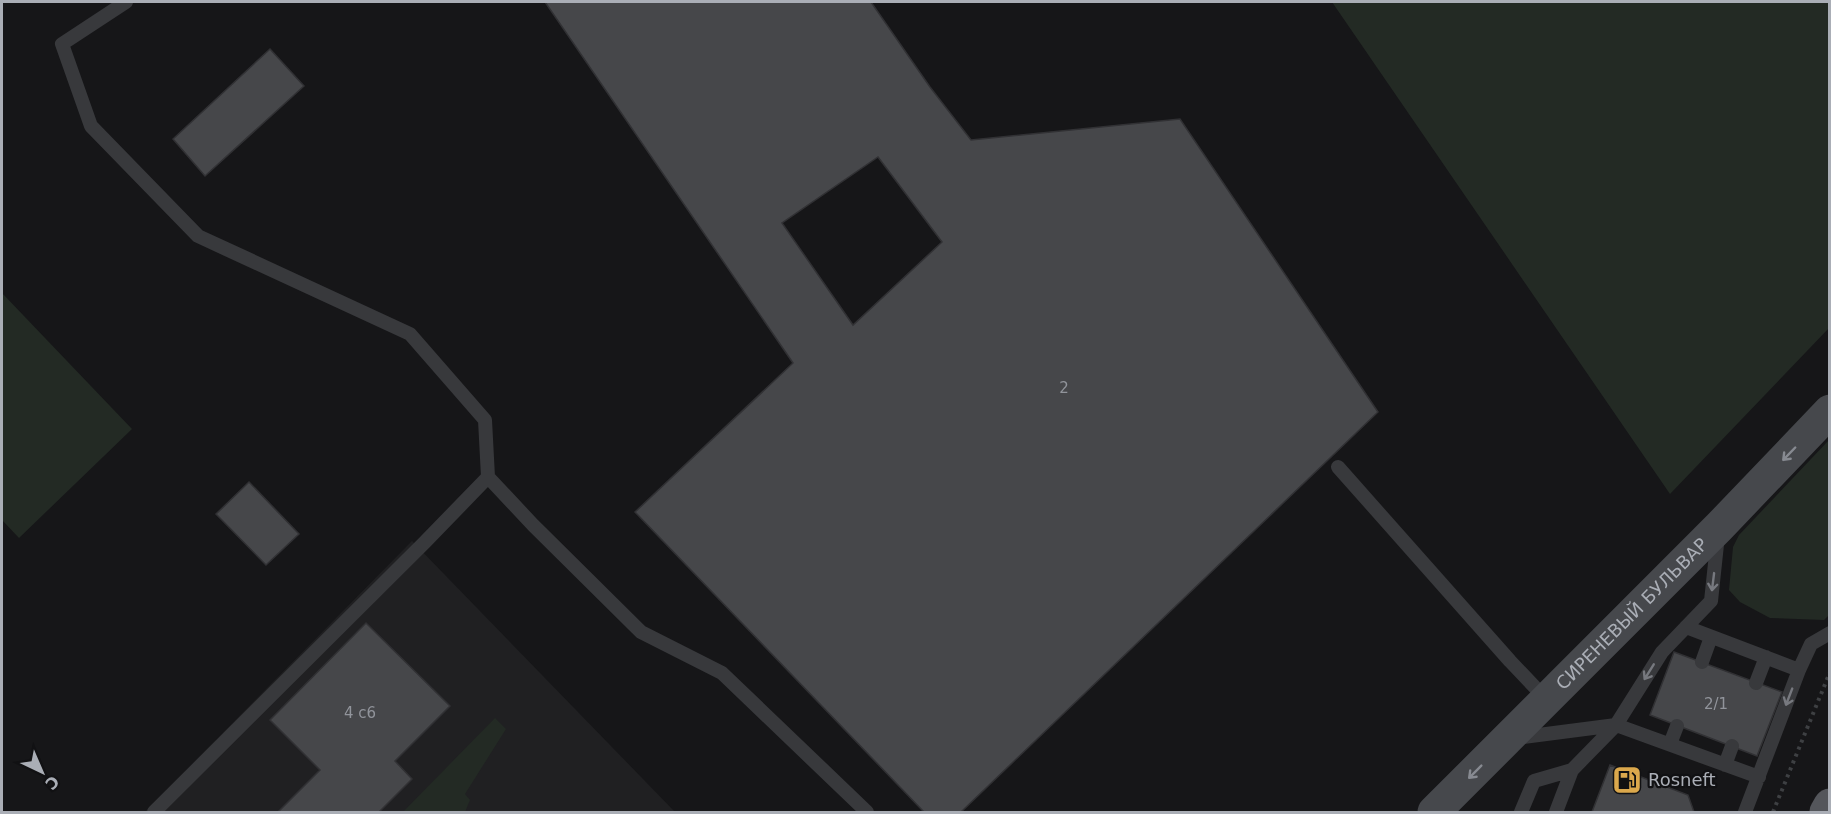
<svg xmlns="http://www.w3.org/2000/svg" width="1831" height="814" font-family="'DejaVu Sans',sans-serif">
  <rect width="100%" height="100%" fill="#161618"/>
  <path fill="#202022" d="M 412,541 L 675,812 L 145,812 Z"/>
  <path fill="#232a24" d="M 1332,2 L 1829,2 L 1829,328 L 1670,494 Z
    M 2,293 L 132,429 L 19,538 L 2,520 Z
    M 1829,440 L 1829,615 L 1824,620 L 1770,618 L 1740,602 L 1729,590 L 1733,547 L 1739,535 Z
    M 495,718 L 506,729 L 465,794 L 470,800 L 465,812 L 403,812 Z"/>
  <path fill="#46474a" stroke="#313134" stroke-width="1.5" fill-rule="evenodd" d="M 545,2 L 871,2 L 930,87 L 971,140 L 1180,119 L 1378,412 L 961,812 L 924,812 L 635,512 L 793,363 ZM 878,157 L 942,242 L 853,325 L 782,223 Z
    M 270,49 L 304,86 L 205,176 L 173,139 Z
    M 249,482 L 299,534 L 266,565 L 216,514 Z
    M 366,623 L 450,706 L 395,761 L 412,779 L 379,812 L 278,812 L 320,770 L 270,720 Z
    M 1674,652 L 1782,692 L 1757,756 L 1650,715 Z
    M 1610,765 L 1688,795 L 1694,812 L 1592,812 Z"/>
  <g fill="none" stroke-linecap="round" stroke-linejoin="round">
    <path stroke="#3e4043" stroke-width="4" stroke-dasharray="3 4.5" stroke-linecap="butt" d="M 1773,812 L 1830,672"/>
    <path stroke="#38393c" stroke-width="14" d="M 126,2 L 62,44 L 91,126 L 198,236 L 410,334 L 485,420 L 488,477
      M 1338,467 L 1510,661 L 1547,700
      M 1686,627 L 1799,670
      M 1702,662 L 1711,637
      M 1756,683 L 1766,657
      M 1515,738 L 1616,725 L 1662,652 L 1711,601 L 1718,535
      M 1670,744 L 1677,726
      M 1725,765 L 1732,746
      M 154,812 L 425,542 L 488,477 L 533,525 L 641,632 L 722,673 L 867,812
      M 1521,812 L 1534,781 L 1572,770
      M 1556,812 L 1572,770 L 1616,725 L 1759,777
      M 1745,812 L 1799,670 L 1811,644 L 1830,633"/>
    <path stroke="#46484c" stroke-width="33" id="s1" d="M 1434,812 L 1719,527 L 1830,411"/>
    <path stroke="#54565b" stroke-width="33" d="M 1826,812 L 1830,805"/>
  </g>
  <defs><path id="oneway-shaft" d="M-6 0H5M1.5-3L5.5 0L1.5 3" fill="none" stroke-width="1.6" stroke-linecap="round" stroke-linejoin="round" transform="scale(1.5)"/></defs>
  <g stroke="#878a91">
    <use href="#oneway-shaft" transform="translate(1789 454) rotate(134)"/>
    <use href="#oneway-shaft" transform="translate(1475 772) rotate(135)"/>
  </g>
  <g stroke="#77797f">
    <use href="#oneway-shaft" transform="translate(1713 582) rotate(97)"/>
    <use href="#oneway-shaft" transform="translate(1649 672) rotate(122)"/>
    <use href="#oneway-shaft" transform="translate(1789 697) rotate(111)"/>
  </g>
  <defs>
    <g id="fuel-square" transform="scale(1.5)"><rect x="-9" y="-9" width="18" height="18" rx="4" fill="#dba84c" stroke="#111113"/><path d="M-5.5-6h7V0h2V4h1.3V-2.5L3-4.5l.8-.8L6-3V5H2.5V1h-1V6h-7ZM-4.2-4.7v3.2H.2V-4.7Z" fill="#111"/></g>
  </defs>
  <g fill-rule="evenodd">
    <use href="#fuel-square" x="1627" y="780"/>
  </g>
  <g text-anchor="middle" stroke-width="4.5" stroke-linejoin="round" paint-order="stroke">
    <g font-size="15" fill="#91949b">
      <text x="1064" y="393">2</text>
      <text x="1716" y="709">2/1</text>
      <text x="360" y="718">4 c6</text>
    </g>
    <g font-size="18" fill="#aaaeb6" stroke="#111113">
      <text dy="6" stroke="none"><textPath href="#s1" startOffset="280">СИРЕНЕВЫЙ БУЛЬВАР</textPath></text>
    </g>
    <g font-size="18" fill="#aaaeb6" stroke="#111113" text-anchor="start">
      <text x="1648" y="786">Rosneft</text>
    </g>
  </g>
  <rect width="1831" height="814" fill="none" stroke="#aaaeb6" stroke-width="6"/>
  <g transform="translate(42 772) rotate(136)" stroke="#111113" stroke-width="4.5" paint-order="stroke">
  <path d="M0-4.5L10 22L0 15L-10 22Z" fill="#aaaeb6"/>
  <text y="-9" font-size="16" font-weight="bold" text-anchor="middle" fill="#aaaeb6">С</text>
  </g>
</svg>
